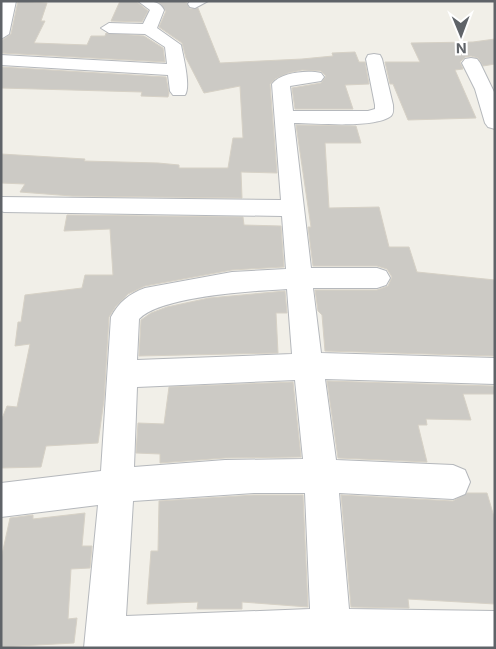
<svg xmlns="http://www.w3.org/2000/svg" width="496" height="649" font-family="Inter,sans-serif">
  <rect width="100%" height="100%" fill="#f1efe8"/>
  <path fill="#cccac5" stroke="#d6d1c6" d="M 18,1 L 47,3 L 41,21 L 45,21 L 34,43 L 87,45 L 91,36 L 105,36 L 106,33 L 144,36 L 163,48 L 165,62 L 1,53 L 1,41 L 11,34 Z
    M 120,1 L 136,1 L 148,11 L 142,22 L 111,21 Z
    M 158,1 L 183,1 L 187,3 L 190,9 L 198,8 L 220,63 L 302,59 L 333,56 L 332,53 L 355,52 L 359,62 L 365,62 L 369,84 L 345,85 L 353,109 L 295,109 L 292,88 L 321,83 L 326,76 L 321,71 L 302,70 L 288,73 L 275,79 L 270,84 L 277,173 L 241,172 L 242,198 L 72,196 L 20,192 L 25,184 L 1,183 L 1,154 L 85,159 L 84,161 L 158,163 L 179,165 L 179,168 L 228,168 L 233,138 L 243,138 L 240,86 L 204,93 L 186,58 L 182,43 L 159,27 L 166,11 Z
    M 495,39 L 495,64 L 483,66 L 478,58 L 471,56 L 465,57 L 460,62 L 463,69 L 455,70 L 476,118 L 408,120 L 393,84 L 390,84 L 385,62 L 420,62 L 411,43 L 473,42 Z
    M 1,67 L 166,77 L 169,93 L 168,97 L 141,96 L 142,92 L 1,88 Z
    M 296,125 L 356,126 L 361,143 L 325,143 L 329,208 L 379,207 L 389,247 L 409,247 L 417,272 L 495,280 L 495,356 L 325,351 L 322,315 L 318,311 L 315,290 L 377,290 L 388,286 L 392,277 L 387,269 L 377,266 L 313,266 L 308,227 L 311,227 Z
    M 67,215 L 243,217 L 244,225 L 281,226 L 284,267 L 232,270 L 145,286 L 128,294 L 116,306 L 109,317 L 104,400 L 98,443 L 46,446 L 41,467 L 1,468 L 1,421 L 7,406 L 17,407 L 30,344 L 15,346 L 18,322 L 21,322 L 25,295 L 82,288 L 85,275 L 113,275 L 110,229 L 64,231 Z
    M 285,291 L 287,313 L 276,313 L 278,353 L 139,356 L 141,320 L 151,313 L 167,307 L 209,298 Z
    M 327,381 L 493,386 L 495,394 L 463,394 L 471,420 L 426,419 L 427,425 L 418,425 L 427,462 L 338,458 Z
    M 293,382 L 301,457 L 225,458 L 160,463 L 160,454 L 136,453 L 138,423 L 164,424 L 169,387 Z
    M 467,493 L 487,493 L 495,520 L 495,604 L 408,599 L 409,608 L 351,607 L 341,495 L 453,501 Z
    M 254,495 L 303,495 L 308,607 L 242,602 L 242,609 L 197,609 L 198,602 L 147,604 L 151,551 L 158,551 L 159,501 Z
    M 85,513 L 82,546 L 92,546 L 90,568 L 71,569 L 68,619 L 77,618 L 74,643 L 1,647 L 1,559 L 10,518 L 33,515 L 33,519 Z"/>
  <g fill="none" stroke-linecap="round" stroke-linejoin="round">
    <g stroke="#b5b8bc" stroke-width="2">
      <path id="street" d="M 2,1 L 16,1 L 9,34 L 1,39 Z
        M 138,1 C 149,1 159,0 164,10 L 157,28 L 181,45 C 183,56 191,86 185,95 L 173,95 L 170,91 L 168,75 L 1,65 L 1,55 L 167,64 L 165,47 L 145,34 L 109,33 L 101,28 L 109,23 L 143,24 L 150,10 Z
        M 190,1 L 208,1 L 195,8 L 190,7 L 188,4 Z
        M 374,54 L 380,55 L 382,59 L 393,105 C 393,109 394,113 391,116 C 374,129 316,123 294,123 L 311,268 L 377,268 L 386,271 L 390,278 L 386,285 L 377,288 L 313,288 L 321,353 L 495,358 L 495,384 L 325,379 L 336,460 L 453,465 L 465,470 L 470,482 L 465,494 L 453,499 L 339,493 L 349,609 L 495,611 L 495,648 L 84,648 L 98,505 L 1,517 L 1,483 L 101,471 L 111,317 C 119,302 129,294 145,288 L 232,272 L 286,269 L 282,216 L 4,212 L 1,211 L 1,197 L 281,200 L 272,84 C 281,72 308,70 321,73 L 324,77 L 321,81 L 290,86 L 293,111 L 368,111 L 375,109 L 375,105 L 366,59 L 368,55 ZM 287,289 L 292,354 L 137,360 L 139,319 C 161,296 254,291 287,289 ZM 295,380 L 303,459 L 225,460 L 134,467 L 137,387 ZM 254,493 L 305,493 L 310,609 L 126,616 L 133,501 Z
        M 471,58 L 477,59 L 480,63 L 495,94 L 495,129 L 488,127 L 485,123 L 475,89 L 462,63 L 465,59 Z"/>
    </g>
    <use href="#street" fill="#fff" fill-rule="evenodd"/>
  </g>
  <rect width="496" height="649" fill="none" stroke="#5f6368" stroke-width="5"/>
  <g transform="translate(461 35) rotate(179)" stroke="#ffffff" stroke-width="4" paint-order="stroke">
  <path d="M0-4L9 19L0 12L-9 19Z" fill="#5f6368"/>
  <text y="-8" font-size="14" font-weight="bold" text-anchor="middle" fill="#5f6368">N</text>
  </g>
</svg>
